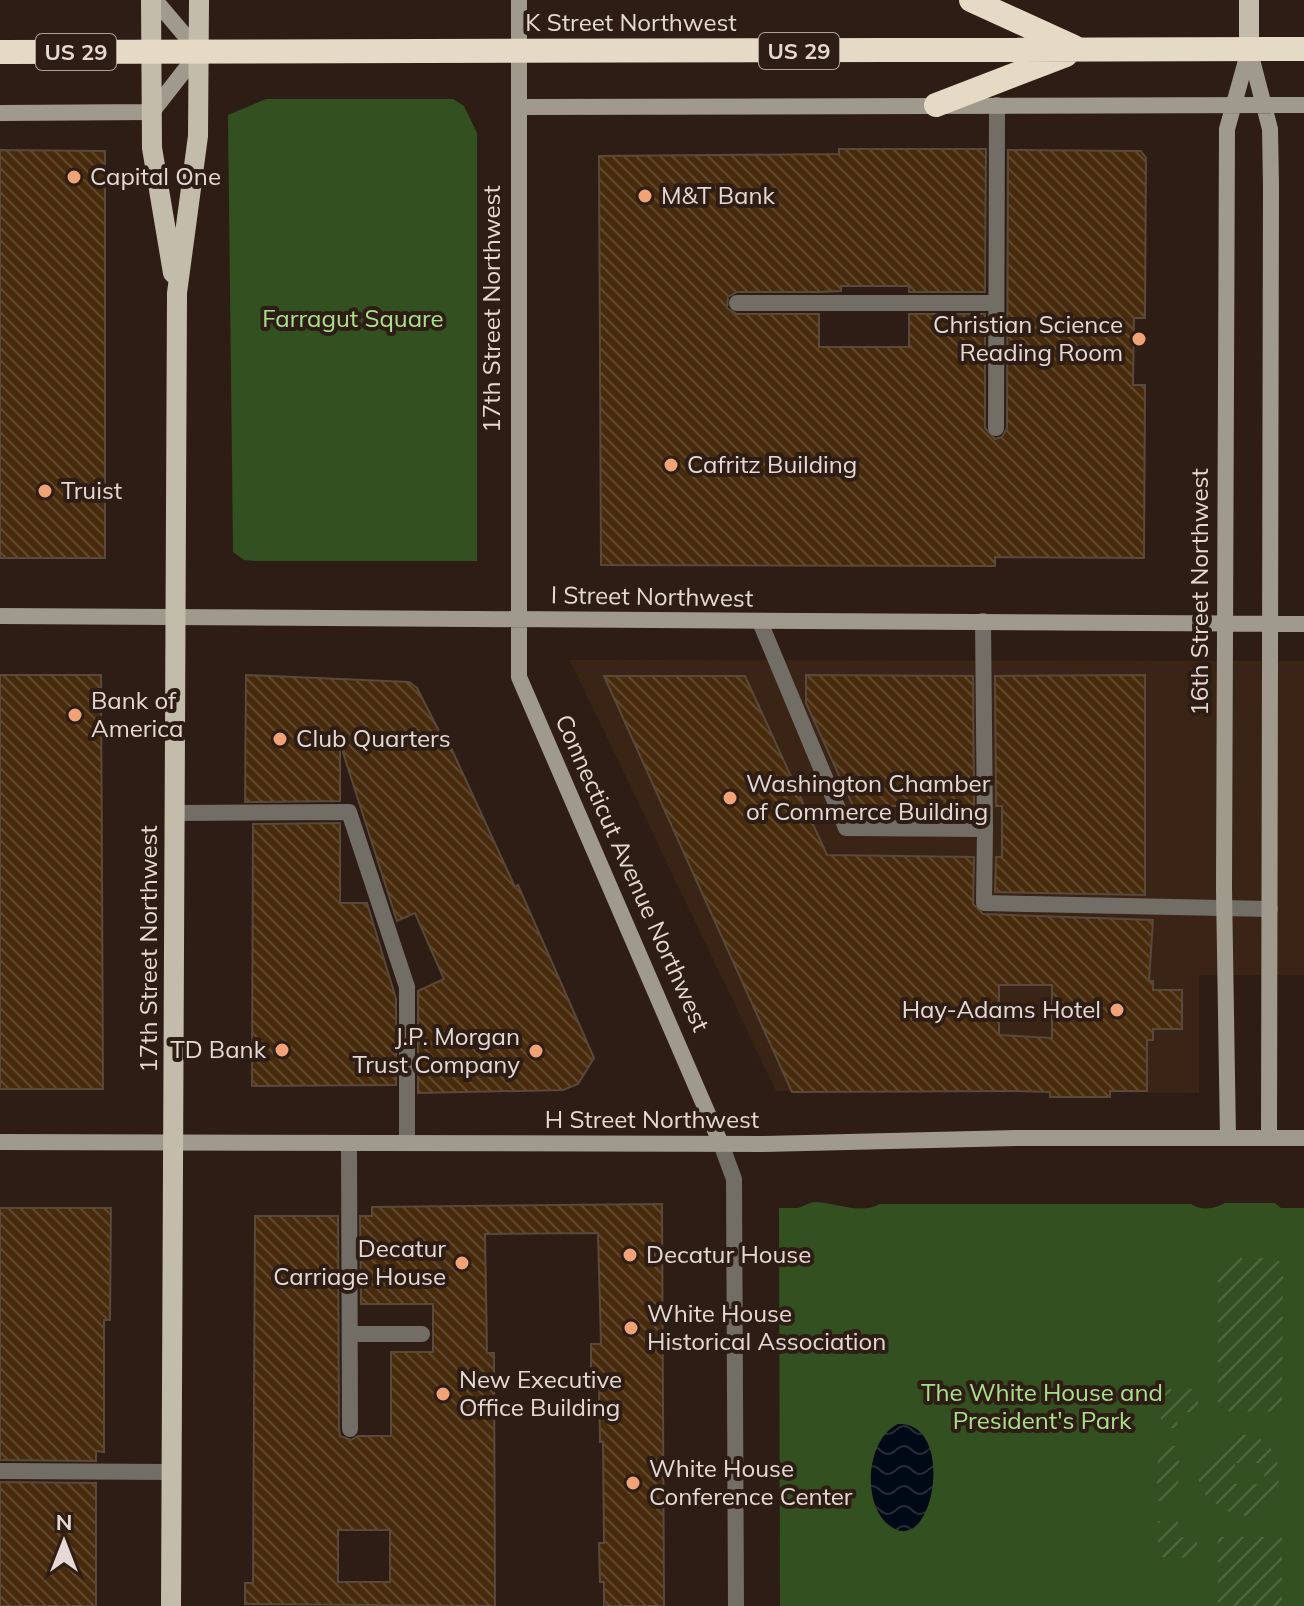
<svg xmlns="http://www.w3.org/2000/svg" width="1304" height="1606" font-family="Mulish,sans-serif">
  <defs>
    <pattern id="garden-furrows" width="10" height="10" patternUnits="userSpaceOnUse" patternTransform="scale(2)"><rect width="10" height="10" fill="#325020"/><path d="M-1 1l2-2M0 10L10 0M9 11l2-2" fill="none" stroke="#506940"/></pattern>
    <pattern id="water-waves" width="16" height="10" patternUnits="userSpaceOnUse" patternTransform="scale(2)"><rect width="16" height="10" fill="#000a16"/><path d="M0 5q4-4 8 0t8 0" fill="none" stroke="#252d37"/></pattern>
    <pattern id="building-back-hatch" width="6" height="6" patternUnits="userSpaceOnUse" patternTransform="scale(2)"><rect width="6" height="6" fill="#472b0c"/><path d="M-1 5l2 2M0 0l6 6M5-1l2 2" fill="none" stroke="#61492e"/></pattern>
  </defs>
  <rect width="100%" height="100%" fill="#2e1d14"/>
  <path fill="#3a2416" d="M 570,660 L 1304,661 L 1304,975 L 1199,975 L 1199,1093 L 776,1091 Z"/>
  <path fill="#325020" d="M 266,99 L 453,99 L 464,106 L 477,133 L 477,561 L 255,561 L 244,560 L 233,552 L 228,115 Z
    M 813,1202 C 836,1202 859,1215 880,1204 L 1191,1204 C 1202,1211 1214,1209 1225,1203 L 1275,1203 L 1281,1208 L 1304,1208 L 1304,1606 L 780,1606 L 779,1208 L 798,1208 Z"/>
  <path fill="url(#garden-furrows)" fill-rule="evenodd" d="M 1225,1258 L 1275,1258 L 1283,1265 L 1282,1412 L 1218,1411 L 1218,1267 Z
    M 1161,1389 L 1198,1389 L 1198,1412 L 1178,1412 L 1177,1428 L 1161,1428 Z
    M 1239,1435 C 1304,1430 1286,1558 1212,1501 C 1180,1477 1211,1442 1239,1435 ZM 1235,1463 L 1265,1463 L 1264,1484 L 1234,1484 Z
    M 1158,1446 L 1179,1446 L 1178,1501 L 1157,1501 Z
    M 1158,1521 L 1178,1521 L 1177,1537 L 1197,1538 L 1197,1558 L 1158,1557 Z
    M 1218,1537 L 1282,1537 L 1282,1606 L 1218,1606 Z"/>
  <path fill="url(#water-waves)" d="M 898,1424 C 957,1421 934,1559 890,1526 C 861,1505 866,1439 898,1424 Z"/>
  <path fill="url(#building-back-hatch)" stroke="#59493b" stroke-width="2" fill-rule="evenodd" d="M 839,149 L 986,149 L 985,292 L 909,292 L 909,286 L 841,286 L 841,291 L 819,292 L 737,292 L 728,297 L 727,308 L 737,314 L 819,314 L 819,347 L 909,347 L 909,314 L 985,314 L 985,428 L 995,439 L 1002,437 L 1007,428 L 1008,150 L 1141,151 L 1146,158 L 1145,318 L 1134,318 L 1133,385 L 1145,385 L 1144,558 L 995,557 L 995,566 L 601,565 L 599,156 L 839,154 Z
    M 0,150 L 105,151 L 105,558 L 0,558 Z
    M 0,675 L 101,675 L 103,1089 L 0,1089 Z
    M 246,675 L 409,682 L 417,688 L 444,741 L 447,739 L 515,887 L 518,885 L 594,1058 L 578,1084 L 563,1090 L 418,1093 L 418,991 L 444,979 L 415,913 L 397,921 L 340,743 L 340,801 L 245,802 Z
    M 806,675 L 973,676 L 974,806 L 853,806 L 806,703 Z
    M 1145,675 L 1145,895 L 995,892 L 996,857 L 1002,857 L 1002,806 L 996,806 L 995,676 Z
    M 604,676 L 745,676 L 827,855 L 974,857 L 973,904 L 983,914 L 1153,920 L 1149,981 L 1153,981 L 1153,990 L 1182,990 L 1182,1029 L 1153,1029 L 1153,1040 L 1147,1040 L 1147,1091 L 1110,1091 L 1110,1097 L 1050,1097 L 1050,1092 L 1016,1091 L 792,1092 ZM 999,985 L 1052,985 L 1052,1038 L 999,1035 Z
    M 340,823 L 340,903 L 367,903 L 396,999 L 396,1085 L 252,1086 L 253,824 Z
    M 662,1204 L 664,1606 L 604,1606 L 604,1582 L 600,1582 L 599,1543 L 604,1543 L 603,1442 L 600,1442 L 599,1383 L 591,1384 L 591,1344 L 601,1344 L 598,1233 L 485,1234 L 487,1353 L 494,1353 L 495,1606 L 245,1604 L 245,1583 L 253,1583 L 255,1216 L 338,1216 L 339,1429 L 340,1436 L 351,1440 L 358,1436 L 391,1436 L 391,1352 L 433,1352 L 433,1304 L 361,1304 L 360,1216 L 372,1216 L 372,1207 ZM 338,1530 L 390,1530 L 390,1582 L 338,1582 Z
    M 0,1208 L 111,1208 L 110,1320 L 104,1320 L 104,1452 L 96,1451 L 96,1461 L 0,1460 Z
    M 0,1482 L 96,1483 L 96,1606 L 0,1606 Z"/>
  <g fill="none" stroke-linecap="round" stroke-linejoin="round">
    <path stroke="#726e65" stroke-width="16" d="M 737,303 L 996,303
      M 996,428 L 997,105
      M 760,622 L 846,828 L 985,829 L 983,621
      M 176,813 L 349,812 L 407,987 L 407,1143
      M 985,829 L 984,903 L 1270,909
      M 349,1143 L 350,1429
      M 350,1334 L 422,1334
      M 0,1471 L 171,1472"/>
    <path stroke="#726e65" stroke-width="16" d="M 721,1144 L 734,1179 L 736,1606"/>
    <path stroke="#a09a8c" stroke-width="16" d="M 519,0 L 519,677 L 721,1144
      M 1250,52 L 1270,129 L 1271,185 L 1269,1138
      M 519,107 L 1304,105
      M 0,113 L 152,112 L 199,52 L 155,0
      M 0,616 L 1304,624
      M 1228,1138 L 1224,889 L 1227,129 L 1249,50
      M 0,1142 L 764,1144 L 1016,1138 L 1304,1138"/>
    <path stroke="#c4bcaa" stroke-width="20" d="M 151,0 L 152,148 L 173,273
      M 1249,0 L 1249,50
      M 171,1606 L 177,293 L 198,136 L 199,0"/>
    <path stroke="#e5dac5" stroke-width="24" d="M 971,0 L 1074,47
      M 0,52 L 1304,49
      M 936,105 L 1066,55"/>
  </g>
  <g fill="#efa377" stroke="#2e1d14" stroke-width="3">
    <circle cx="74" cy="177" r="8"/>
    <circle cx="645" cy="196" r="8"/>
    <circle cx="1139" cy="339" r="8"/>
    <circle cx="671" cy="465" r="8"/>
    <circle cx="45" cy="491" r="8"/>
    <circle cx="75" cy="715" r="8"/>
    <circle cx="280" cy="739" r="8"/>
    <circle cx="730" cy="798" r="8"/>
    <circle cx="1117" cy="1010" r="8"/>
    <circle cx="282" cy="1050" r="8"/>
    <circle cx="536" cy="1051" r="8"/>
    <circle cx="630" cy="1255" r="8"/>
    <circle cx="462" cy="1263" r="8"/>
    <circle cx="631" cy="1328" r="8"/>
    <circle cx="443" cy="1394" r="8"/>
    <circle cx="633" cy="1483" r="8"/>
  </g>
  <g text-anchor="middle" stroke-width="8" stroke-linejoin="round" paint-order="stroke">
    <g fill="#2e1d14" stroke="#aea19a" stroke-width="2">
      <rect x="759" y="33" width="80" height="36" rx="6"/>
      <rect x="36" y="34" width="80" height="36" rx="6"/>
    </g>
    <g font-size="22" font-weight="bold" fill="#e5dad3">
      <text x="799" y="59">US 29</text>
      <text x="76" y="60">US 29</text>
    </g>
    <g font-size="24" fill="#e5dad3" stroke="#2e1d14">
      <text x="631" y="31">K Street Northwest</text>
      <text transform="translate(492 309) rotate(-90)" y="8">17th Street Northwest</text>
      <text transform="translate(1200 592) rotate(-90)" y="8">16th Street Northwest</text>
      <text transform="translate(652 597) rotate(1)" y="8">I Street Northwest</text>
      <text transform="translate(632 873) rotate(66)" y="8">Connecticut Avenue Northwest</text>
      <text transform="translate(149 949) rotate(-90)" y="8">17th Street Northwest</text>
      <text x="652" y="1128">H Street Northwest</text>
    </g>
    <g font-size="24" fill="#e5dad3" stroke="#2e1d14" text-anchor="start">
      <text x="90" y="185">Capital One</text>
      <text x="661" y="204">M&amp;T Bank</text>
      <text x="1123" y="333" text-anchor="end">Christian Science<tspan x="1123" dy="28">Reading Room</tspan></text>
      <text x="687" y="473">Cafritz Building</text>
      <text x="61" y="499">Truist</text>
      <text x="91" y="709">Bank of<tspan x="91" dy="28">America</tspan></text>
      <text x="296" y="747">Club Quarters</text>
      <text x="746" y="792">Washington Chamber<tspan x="746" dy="28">of Commerce Building</tspan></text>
      <text x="1101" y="1018" text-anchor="end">Hay-Adams Hotel</text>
      <text x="520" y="1045" text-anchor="end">J.P. Morgan<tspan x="520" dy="28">Trust Company</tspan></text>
      <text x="266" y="1058" text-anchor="end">TD Bank</text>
      <text x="446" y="1257" text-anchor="end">Decatur<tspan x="446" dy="28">Carriage House</tspan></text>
      <text x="646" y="1263">Decatur House</text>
      <text x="647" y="1322">White House<tspan x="647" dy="28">Historical Association</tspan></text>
      <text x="459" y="1388">New Executive<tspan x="459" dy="28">Office Building</tspan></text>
      <text x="649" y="1477">White House<tspan x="649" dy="28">Conference Center</tspan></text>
    </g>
    <g font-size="24" fill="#a8e189" stroke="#2e1d14">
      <text x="353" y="327">Farragut Square</text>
      <text x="1042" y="1401">The White House and<tspan x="1042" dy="28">President's Park</tspan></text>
    </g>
  </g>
  <g transform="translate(64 1542)" stroke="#2e1d14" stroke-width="6" paint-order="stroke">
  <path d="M0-6L14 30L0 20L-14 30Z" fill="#e5dad3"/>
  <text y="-12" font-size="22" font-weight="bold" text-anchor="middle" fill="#e5dad3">N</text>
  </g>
</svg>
